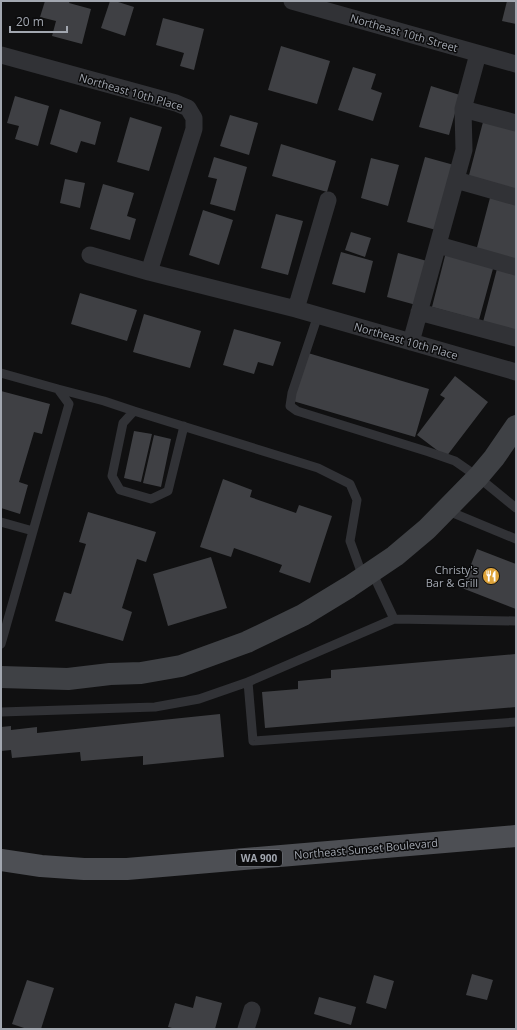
<svg xmlns="http://www.w3.org/2000/svg" width="517" height="1030" font-family="'Open Sans',sans-serif">
  <rect width="100%" height="100%" fill="#101011"/>
  <path fill="#3f4044" d="M 45,1 L 70,1 L 69,3 L 91,9 L 82,44 L 52,36 L 56,21 L 40,17 Z
    M 110,1 L 115,1 L 134,7 L 125,36 L 101,28 Z
    M 507,1 L 516,1 L 516,24 L 502,21 Z
    M 163,18 L 204,29 L 194,70 L 180,66 L 184,53 L 156,45 Z
    M 281,46 L 330,61 L 317,104 L 268,90 Z
    M 353,67 L 376,74 L 371,89 L 382,93 L 373,121 L 338,110 Z
    M 431,86 L 460,95 L 449,135 L 419,127 Z
    M 15,96 L 49,106 L 38,146 L 15,139 L 19,126 L 7,123 Z
    M 60,109 L 101,122 L 95,145 L 81,141 L 77,153 L 50,144 Z
    M 230,115 L 258,123 L 249,155 L 220,146 Z
    M 130,117 L 162,127 L 149,171 L 117,162 Z
    M 483,122 L 516,131 L 516,191 L 468,179 Z
    M 281,144 L 336,161 L 327,192 L 272,176 Z
    M 214,157 L 247,167 L 235,211 L 210,204 L 217,179 L 208,177 Z
    M 425,157 L 454,165 L 436,230 L 407,222 Z
    M 371,158 L 399,165 L 388,206 L 361,198 Z
    M 65,179 L 85,183 L 80,208 L 60,203 Z
    M 103,184 L 134,193 L 127,216 L 136,219 L 130,240 L 90,229 Z
    M 491,194 L 516,201 L 516,263 L 476,251 Z
    M 203,210 L 233,220 L 219,265 L 189,255 Z
    M 276,214 L 303,221 L 288,275 L 261,268 Z
    M 351,232 L 371,238 L 365,257 L 345,250 Z
    M 341,252 L 373,261 L 365,293 L 332,284 Z
    M 446,252 L 494,265 L 479,320 L 432,307 Z
    M 398,253 L 427,261 L 416,305 L 387,297 Z
    M 498,265 L 516,270 L 516,331 L 483,322 Z
    M 80,293 L 137,310 L 127,341 L 71,324 Z
    M 144,314 L 201,331 L 190,368 L 133,352 Z
    M 234,329 L 281,342 L 273,366 L 258,362 L 254,374 L 223,365 Z
    M 308,353 L 429,389 L 415,437 L 293,401 Z
    M 455,376 L 488,402 L 446,457 L 417,435 L 445,398 L 440,395 Z
    M 1,391 L 50,404 L 42,434 L 34,432 L 19,482 L 28,485 L 20,514 L 1,508 Z
    M 134,431 L 152,434 L 141,482 L 124,478 Z
    M 154,435 L 171,439 L 161,487 L 143,483 Z
    M 223,479 L 252,490 L 250,497 L 296,513 L 299,505 L 332,516 L 310,583 L 279,572 L 282,565 L 234,548 L 231,557 L 200,547 Z
    M 88,512 L 156,532 L 146,562 L 137,559 L 122,608 L 132,612 L 123,641 L 55,621 L 64,592 L 71,594 L 86,544 L 79,542 Z
    M 477,549 L 516,564 L 516,609 L 462,588 Z
    M 211,557 L 227,608 L 168,626 L 153,574 Z
    M 516,654 L 516,707 L 265,728 L 262,692 L 298,689 L 298,681 L 331,678 L 331,670 Z
    M 220,714 L 224,757 L 143,765 L 143,756 L 81,761 L 80,752 L 12,758 L 11,750 L 1,751 L 1,727 L 11,726 L 11,730 L 37,727 L 37,733 Z
    M 472,974 L 493,980 L 487,1000 L 466,995 Z
    M 374,975 L 394,981 L 386,1009 L 366,1003 Z
    M 27,980 L 54,988 L 41,1029 L 27,1029 L 12,1024 Z
    M 196,996 L 222,1003 L 215,1029 L 176,1029 L 168,1027 L 175,1003 L 193,1008 Z
    M 319,997 L 356,1007 L 351,1025 L 314,1014 Z"/>
  <g fill="none" stroke-linecap="round" stroke-linejoin="round">
    <path stroke="#313236" stroke-width="9" d="M 318,315 L 292,393 L 290,406 L 297,411 L 429,452 L 455,461 L 478,477 L 516,508
      M 1,373 L 58,389 L 69,404 L 1,644
      M 58,389 L 104,401 L 134,411
      M 184,426 L 168,491 L 151,499 L 120,490 L 112,476 L 123,423 L 134,411 L 318,468 L 350,484 L 357,500 L 350,541 L 363,577
      M 446,510 L 516,539
      M 1,522 L 33,531
      M 372,572 L 394,619 L 516,621
      M 248,682 L 253,741 L 516,722
      M 1,712 L 155,707 L 199,699 L 248,682 L 394,619"/>
    <path stroke="#313236" stroke-width="17" d="M 292,1 L 516,64
      M 478,54 L 463,109 L 516,123
      M 1,55 L 176,103 L 188,108 L 194,118 L 194,129 L 149,272 L 296,309 L 516,372
      M 456,180 L 516,197
      M 438,245 L 516,267
      M 90,255 L 149,272
      M 296,309 L 328,200
      M 419,312 L 516,338
      M 411,342 L 464,150 L 463,109
      M 246,1029 L 252,1010"/>
    <path stroke="#3f4145" stroke-width="22" d="M 1,677 L 68,679 L 110,674 L 141,673 L 181,666 L 247,642 L 303,615 L 349,587 L 395,556 L 427,529 L 478,477 L 494,458 L 516,426"/>
    <path stroke="#4d4f54" stroke-width="22" d="M 1,860 L 41,866 L 84,869 L 127,869 L 516,836"/>
  </g>
  <defs>
    <g id="restaurant-disc" transform="scale(0.9)"><circle r="9.5" fill="#dfa43a" stroke="#0b0b0c"/><path d="M-5-6h1v4h1v-4h1v4h1v-4h1v5L-1.5 .5V6h-2V.5L-5-1ZM5-6V6H3V1.5H1.5Q1.5-4 5-6Z" fill="#fff"/></g>
  </defs>
  <g fill-rule="evenodd">
    <use href="#restaurant-disc" x="491" y="576"/>
  </g>
  <g text-anchor="middle" stroke-width="3" stroke-linejoin="round" paint-order="stroke">
    <rect fill="#0b0b0c" stroke="#75787f" stroke-width="1" x="236" y="850" width="46" height="16" rx="3"/>
    <g font-size="10" font-weight="bold" fill="#a2a7b0">
      <text x="259" y="862">WA 900</text>
    </g>
    <g font-size="11" fill="#a2a7b0" stroke="#0b0b0c">
      <text transform="translate(404 33) rotate(16)" y="4">Northeast 10th Street</text>
      <text transform="translate(131 92) rotate(16)" y="4">Northeast 10th Place</text>
      <text transform="translate(406 341) rotate(16)" y="4">Northeast 10th Place</text>
      <text transform="translate(366 849) rotate(-5)" y="4">Northeast Sunset Boulevard</text>
    </g>
    <g font-size="11" fill="#a2a7b0" stroke="#0b0b0c" text-anchor="end">
      <text x="478" y="574">Christy's<tspan x="478" dy="13">Bar &amp; Grill</tspan></text>
    </g>
  </g>
  <rect width="517" height="1030" fill="none" stroke="#a2a7b0" stroke-width="4"/>
  <path d="M10 26v6h57v-6" fill="none" stroke="#a2a7b0" stroke-width="2"/>
  <text x="16" y="26" font-size="12" fill="#a2a7b0" stroke="#0b0b0c" stroke-width="3" paint-order="stroke">20 m</text>
</svg>
